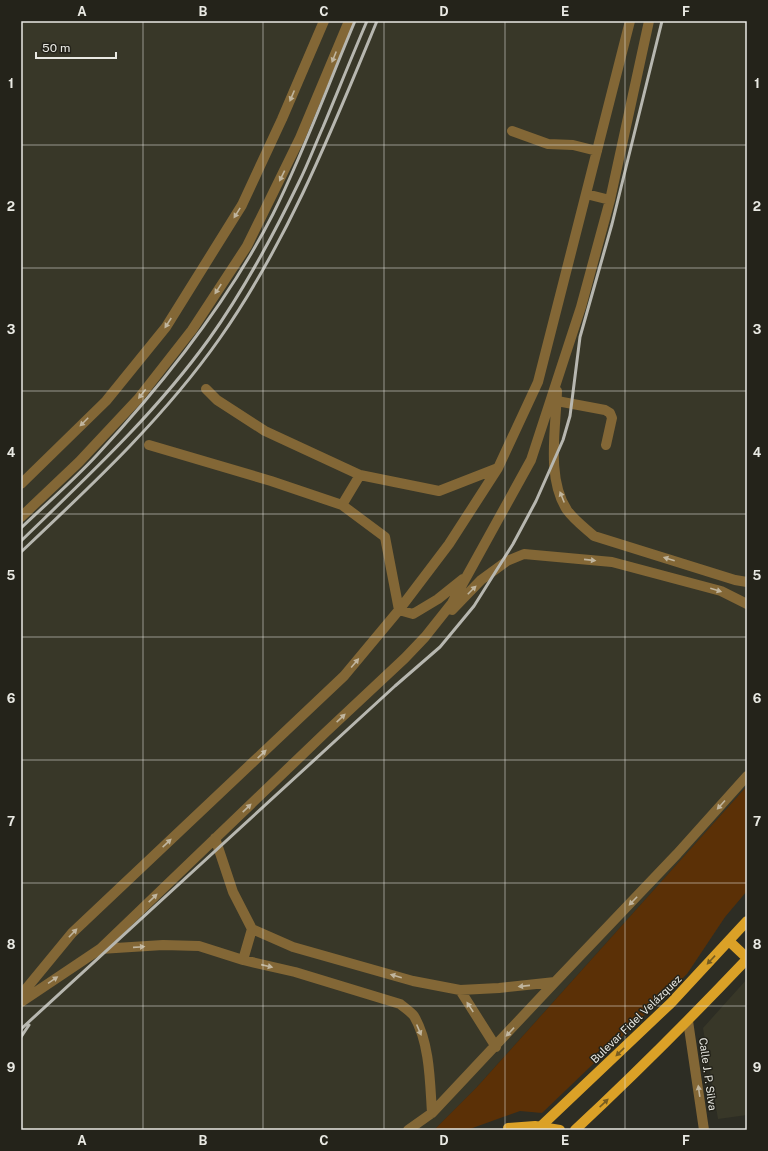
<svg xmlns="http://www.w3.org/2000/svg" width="768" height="1151" font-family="'Public Sans',sans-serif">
  <rect width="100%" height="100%" fill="#2d2d24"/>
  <path fill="#383728" d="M 21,21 L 747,21 L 747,786 L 477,1087 L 434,1130 L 21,1130 Z
    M 747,979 L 747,1115 L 718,1119 L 703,1028 Z"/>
  <path fill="#5b3006" d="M 747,786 L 747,891 L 725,917 L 687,974 L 542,1113 L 520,1111 L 467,1130 L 434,1130 L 477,1087 Z"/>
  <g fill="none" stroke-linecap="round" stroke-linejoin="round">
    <path stroke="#836736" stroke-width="10" d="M 512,131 L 548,144 L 573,145 L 597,151
      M 586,194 L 610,200
      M 206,389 L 217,400 L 265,431 L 360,475 L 439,491 L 498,468
      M 557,391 C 556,428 546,478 567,510 C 574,520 585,528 594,536 L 735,580 L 747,582
      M 557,401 L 605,410 L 610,413 L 612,418 L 606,445
      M 149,445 L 271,481 L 342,505 L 385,537 L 399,610 L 413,614 L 438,599 L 463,579
      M 21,484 L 106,401 L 166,327 L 242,205 L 282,119 L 324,21
      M 342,505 L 360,475
      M 21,517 L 79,462 L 138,399 L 192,330 L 247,246 L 300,138 L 349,21
      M 452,610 L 481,580 L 507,561 L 524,554 L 612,562 L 721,591 L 747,604
      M 215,838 L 233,892 L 252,929 L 293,947 L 413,981 L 460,990 L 499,988 L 555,982 L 677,854 L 747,776
      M 100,949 L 163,945 L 199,946 L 243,960 L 295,972 L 400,1004 C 405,1008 411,1012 414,1016 C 430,1043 430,1083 432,1113 L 408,1130
      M 243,960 L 252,929
      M 460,990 L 496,1047
      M 21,995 L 72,933 L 344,676 L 399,610 L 449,544 L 498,468 L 538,382 L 630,21
      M 21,1002 L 100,949 L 326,732 L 405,658 L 425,637 L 452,603 L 531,460 L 581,307 L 610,200 L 649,21
      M 688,1021 L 704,1130
      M 432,1113 L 555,982"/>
    <path stroke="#dba127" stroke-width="10" d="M 729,941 L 747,958
      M 537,1130 L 671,1003 L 747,921
      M 575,1130 C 634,1075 691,1018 747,959"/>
    <path stroke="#b7b7b0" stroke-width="3" d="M 21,528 C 46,504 73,481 97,455 C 164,383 228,302 273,214 C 304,152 328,85 355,21
      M 21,541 C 87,477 155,414 209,339 C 244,290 273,236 299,182 C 308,164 315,145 323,127 C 338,91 352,56 367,21
      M 21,552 C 92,485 164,418 220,338 C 288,241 332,130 377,21
      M 21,1029 L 395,686 L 440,647 L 474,606 L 513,544 L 536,501 L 563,440 L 570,416 L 580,337 L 612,224 L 662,21
      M 21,1037 L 29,1025"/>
    <path stroke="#dba127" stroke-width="10" d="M 508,1128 L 535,1126 L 560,1130"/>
  </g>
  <defs><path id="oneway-solid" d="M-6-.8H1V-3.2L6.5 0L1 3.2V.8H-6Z"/></defs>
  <g fill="#c0b59e">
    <use href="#oneway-solid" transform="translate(334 57) rotate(112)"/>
    <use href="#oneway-solid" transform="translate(292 96) rotate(113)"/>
    <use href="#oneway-solid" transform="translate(282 176) rotate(116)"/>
    <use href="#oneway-solid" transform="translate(237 213) rotate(122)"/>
    <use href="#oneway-solid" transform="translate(218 289) rotate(123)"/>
    <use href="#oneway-solid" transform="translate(168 323) rotate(123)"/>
    <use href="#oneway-solid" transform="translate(142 394) rotate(128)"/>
    <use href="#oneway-solid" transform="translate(84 422) rotate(135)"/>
    <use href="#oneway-solid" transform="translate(562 497) rotate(-112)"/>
    <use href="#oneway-solid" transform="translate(669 559) rotate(-162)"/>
    <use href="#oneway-solid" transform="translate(590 560) rotate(6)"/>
    <use href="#oneway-solid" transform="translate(472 590) rotate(-45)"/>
    <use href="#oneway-solid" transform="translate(716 590) rotate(17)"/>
    <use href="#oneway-solid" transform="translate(355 663) rotate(-50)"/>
    <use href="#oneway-solid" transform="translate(341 718) rotate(-43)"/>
    <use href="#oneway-solid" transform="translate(262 754) rotate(-43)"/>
    <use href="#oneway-solid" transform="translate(721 805) rotate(132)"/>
    <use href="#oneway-solid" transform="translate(247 808) rotate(-44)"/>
    <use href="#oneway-solid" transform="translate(167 843) rotate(-43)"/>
    <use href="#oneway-solid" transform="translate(153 898) rotate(-44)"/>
    <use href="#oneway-solid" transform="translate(633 901) rotate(134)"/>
    <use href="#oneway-solid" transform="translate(73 933) rotate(-46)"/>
    <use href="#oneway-solid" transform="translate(139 947) rotate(-4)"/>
    <use href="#oneway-solid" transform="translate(267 966) rotate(13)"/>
    <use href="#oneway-solid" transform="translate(396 976) rotate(-164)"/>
    <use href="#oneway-solid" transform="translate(53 980) rotate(-34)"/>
    <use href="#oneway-solid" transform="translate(524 986) rotate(174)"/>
    <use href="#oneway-solid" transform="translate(470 1007) rotate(-123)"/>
    <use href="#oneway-solid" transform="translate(419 1030) rotate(67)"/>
    <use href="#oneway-solid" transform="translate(510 1032) rotate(133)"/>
    <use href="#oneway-solid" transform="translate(699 1091) rotate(-98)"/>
  </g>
  <g fill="#765c20">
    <use href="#oneway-solid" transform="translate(711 960) rotate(133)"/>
    <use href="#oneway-solid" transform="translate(620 1052) rotate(136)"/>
    <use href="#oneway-solid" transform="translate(604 1103) rotate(-43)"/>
  </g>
  <path fill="none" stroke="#e9e9e3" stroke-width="1" stroke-opacity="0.55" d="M 143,21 L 143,1130M 263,21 L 263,1130M 384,21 L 384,1130M 505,21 L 505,1130M 625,21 L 625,1130M 21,145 L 747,145M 21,268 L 747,268M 21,391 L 747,391M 21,514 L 747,514M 21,637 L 747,637M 21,760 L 747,760M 21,883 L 747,883M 21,1006 L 747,1006"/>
  <g text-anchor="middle" stroke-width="3" stroke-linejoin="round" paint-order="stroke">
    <g font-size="11" fill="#e9e9e3" stroke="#24231a">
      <text transform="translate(636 1019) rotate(-44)" y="4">Bulevar Fidel Velázquez</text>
      <text transform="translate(708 1074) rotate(82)" y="4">Calle J. P. Silva</text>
    </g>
  </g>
  <rect width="768" height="1151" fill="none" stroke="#24231a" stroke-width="44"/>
  <path d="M36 52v6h80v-6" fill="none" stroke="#e9e9e3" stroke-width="2"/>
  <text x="42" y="52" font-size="12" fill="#e9e9e3" stroke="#24231a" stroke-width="3" paint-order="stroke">50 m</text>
  <rect x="22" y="22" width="724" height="1107" fill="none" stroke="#e9e9e3" stroke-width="1.5"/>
  <g font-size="13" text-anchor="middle" font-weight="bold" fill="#e9e9e3">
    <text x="82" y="16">A</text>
    <text x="203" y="16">B</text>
    <text x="324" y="16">C</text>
    <text x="444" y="16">D</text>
    <text x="565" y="16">E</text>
    <text x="686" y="16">F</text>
    <text x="11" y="88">1</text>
    <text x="757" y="88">1</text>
    <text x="11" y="211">2</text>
    <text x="757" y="211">2</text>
    <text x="11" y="334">3</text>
    <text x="757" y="334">3</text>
    <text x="11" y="457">4</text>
    <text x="757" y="457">4</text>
    <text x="11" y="580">5</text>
    <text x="757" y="580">5</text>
    <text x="11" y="703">6</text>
    <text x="757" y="703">6</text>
    <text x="11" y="826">7</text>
    <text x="757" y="826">7</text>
    <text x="11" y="949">8</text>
    <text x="757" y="949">8</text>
    <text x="11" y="1072">9</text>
    <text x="757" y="1072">9</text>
    <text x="82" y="1145">A</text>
    <text x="203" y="1145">B</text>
    <text x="324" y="1145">C</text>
    <text x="444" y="1145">D</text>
    <text x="565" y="1145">E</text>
    <text x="686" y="1145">F</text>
  </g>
</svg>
